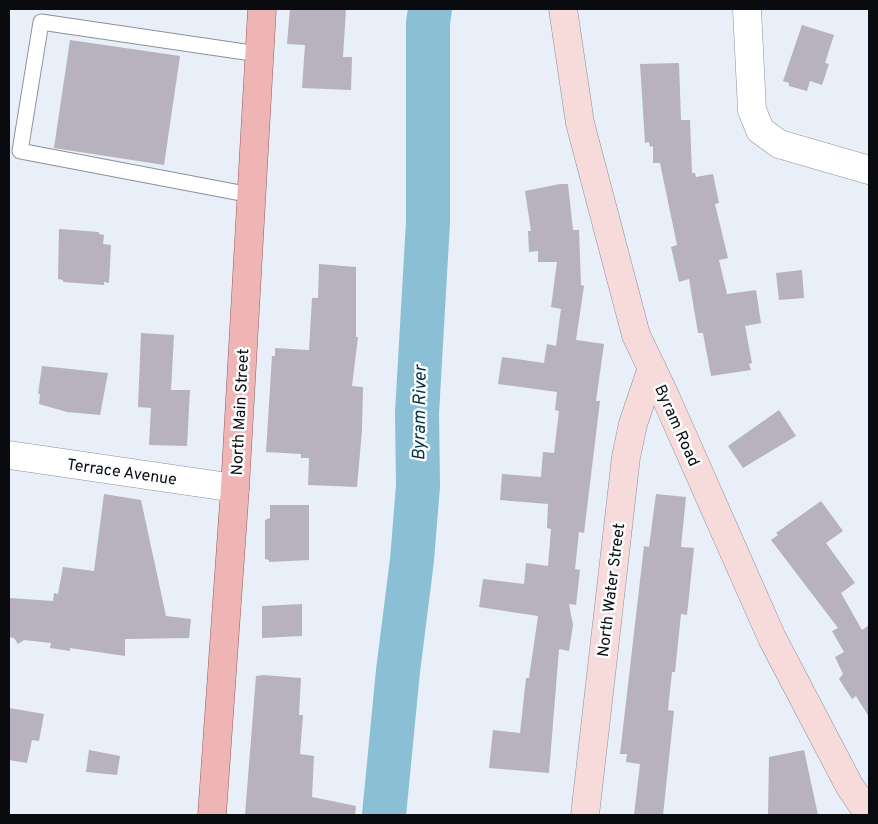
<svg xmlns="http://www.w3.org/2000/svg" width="878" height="824" font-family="Overpass,sans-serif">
  <rect width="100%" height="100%" fill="#e8eff9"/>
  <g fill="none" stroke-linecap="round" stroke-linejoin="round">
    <path stroke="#8abfd6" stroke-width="44" d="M 384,815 L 398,671 L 412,560 L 418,486 L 417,413 L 428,222 L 428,23 L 430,9"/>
  </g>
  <path fill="#b7b2bd" d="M 290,9 L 346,9 L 343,57 L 352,57 L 351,90 L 302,88 L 305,45 L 287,44 Z
    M 802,25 L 834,35 L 825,63 L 829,64 L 822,85 L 810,81 L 807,91 L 789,86 L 789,83 L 783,81 Z
    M 70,40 L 180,56 L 164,165 L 54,148 Z
    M 679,63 L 681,120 L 690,120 L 692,173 L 695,173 L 696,177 L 713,174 L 719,203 L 715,204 L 728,258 L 719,260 L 727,294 L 756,290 L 761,323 L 745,326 L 752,363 L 749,364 L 751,370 L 711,376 L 703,333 L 698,333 L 689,279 L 679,282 L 671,247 L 677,245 L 660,163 L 653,163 L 653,146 L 650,147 L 649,142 L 645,143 L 640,64 Z
    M 560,184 L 568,184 L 573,230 L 579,230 L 581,285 L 584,286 L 576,340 L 604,344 L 596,401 L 600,401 L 584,533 L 579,532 L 575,569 L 580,570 L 576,605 L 569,604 L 573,625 L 569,651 L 559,649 L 549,773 L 489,768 L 493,730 L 520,733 L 526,678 L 529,678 L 538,616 L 479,607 L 483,579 L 524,584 L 526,563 L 548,566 L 551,529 L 547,528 L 548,504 L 500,500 L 502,474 L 541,477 L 543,452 L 554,453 L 559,411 L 555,410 L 557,392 L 498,384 L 502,357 L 544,363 L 547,344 L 556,346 L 561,309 L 551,307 L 557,262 L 538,262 L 538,251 L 529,252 L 528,231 L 531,231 L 525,191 Z
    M 59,229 L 99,232 L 99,234 L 104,235 L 103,244 L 111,245 L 109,283 L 104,282 L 104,285 L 63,282 L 63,280 L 58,279 Z
    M 319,264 L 356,267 L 356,337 L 358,337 L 352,386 L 363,387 L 362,430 L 357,487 L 308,485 L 309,458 L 301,458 L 301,454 L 266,452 L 272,356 L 275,356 L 275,348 L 309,350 L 312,298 L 318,298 Z
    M 802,270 L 804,298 L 779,300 L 776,273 Z
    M 141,333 L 174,335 L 171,390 L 190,390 L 187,446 L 149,445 L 151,408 L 138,407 Z
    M 42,366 L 108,373 L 100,415 L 67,412 L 39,404 L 40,394 L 38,394 Z
    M 779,410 L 796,436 L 743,468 L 728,446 Z
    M 104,494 L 141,500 L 166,616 L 191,619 L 189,638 L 125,639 L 125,656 L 70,648 L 70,651 L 50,648 L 51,643 L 24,640 L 18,644 L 14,638 L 9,637 L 9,598 L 53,601 L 54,593 L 58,594 L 63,567 L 94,571 Z
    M 656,494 L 686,497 L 681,547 L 694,548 L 687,615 L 681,614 L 675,672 L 672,672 L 668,710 L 674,711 L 663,815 L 634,815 L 640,764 L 626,762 L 627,754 L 620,754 L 644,546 L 649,547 Z
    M 821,501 L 843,531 L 826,543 L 855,583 L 841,593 L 862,630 L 869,625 L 869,717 L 856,696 L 852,699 L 839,679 L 843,674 L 835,657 L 844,652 L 832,631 L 838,628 L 771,540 L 778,535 L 776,533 Z
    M 270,505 L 309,505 L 309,560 L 269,562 L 269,560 L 265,559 L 265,520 L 270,518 Z
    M 302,604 L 302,636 L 262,638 L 262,606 Z
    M 263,675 L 301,678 L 299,715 L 303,715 L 300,754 L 314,756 L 312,797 L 356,806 L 355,815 L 245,815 L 256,676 Z
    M 9,708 L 44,714 L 39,741 L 32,740 L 27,763 L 9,760 Z
    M 89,750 L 120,756 L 117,775 L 86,772 Z
    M 804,750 L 818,815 L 768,815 L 769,757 Z"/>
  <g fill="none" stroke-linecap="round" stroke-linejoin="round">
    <g stroke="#8b919b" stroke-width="17">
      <path id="lane" d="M 251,195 L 20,151 L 41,22 L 259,54"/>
    </g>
    <g stroke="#8b919b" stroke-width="29">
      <path id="street" d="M 747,9 L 752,110 L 760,130 L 779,144 L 869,170
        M 9,455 L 235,488"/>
    </g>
    <g stroke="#8b919b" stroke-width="29">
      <path id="secondary" d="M 563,9 L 580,123 L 636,335 L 666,398 L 772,638 L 849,785 L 869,815
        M 585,815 L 626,457 L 633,424 L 652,368"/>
    </g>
    <g stroke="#975a5b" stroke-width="29">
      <path id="primary" d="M 212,815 L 235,488 L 262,9"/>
    </g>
    <use href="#lane" stroke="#fff" stroke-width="15"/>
    <use href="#street" stroke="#fff" stroke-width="28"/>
    <use href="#secondary" stroke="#f7dada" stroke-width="28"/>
    <use href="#primary" stroke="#efb5b5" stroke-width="28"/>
  </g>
  <g text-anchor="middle" stroke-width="5" stroke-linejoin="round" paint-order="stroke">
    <g font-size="16" fill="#090b0f" stroke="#fafcfe">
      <text transform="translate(239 412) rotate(-87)" y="6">North Main Street</text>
      <text transform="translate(678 425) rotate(66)" y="6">Byram Road</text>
      <text transform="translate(122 471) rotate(8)" y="6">Terrace Avenue</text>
      <text transform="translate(610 590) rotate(-83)" y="6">North Water Street</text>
    </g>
    <g font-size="18" font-style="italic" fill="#013242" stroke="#fafcfe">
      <text transform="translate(419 413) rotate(-89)" y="6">Byram River</text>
    </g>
  </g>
  <rect width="878" height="824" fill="none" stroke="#090b0f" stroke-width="20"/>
</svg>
